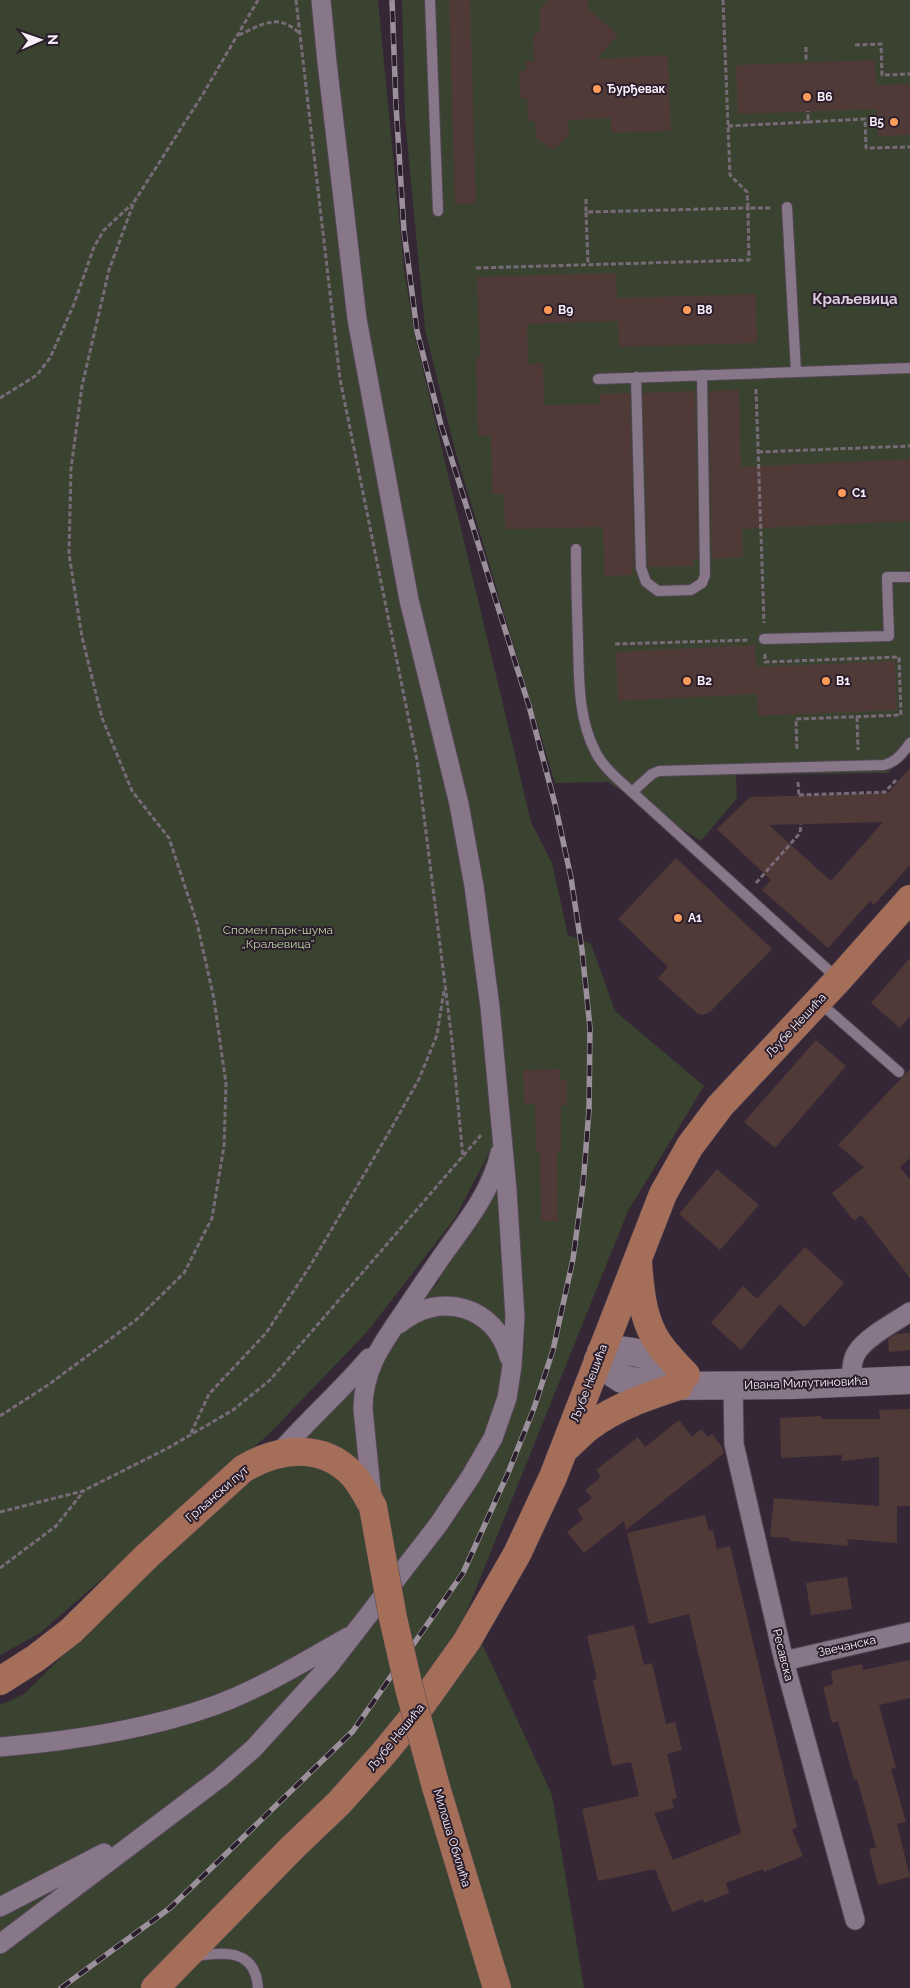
<svg xmlns="http://www.w3.org/2000/svg" width="910" height="1988" font-family="Raleway,sans-serif">
  <rect width="100%" height="100%" fill="#352736"/>
  <path fill="#3a432f" d="M 0,0 L 378,0 L 404,269 L 415,336 L 531,822 L 552,863 L 568,935 L 591,944 L 615,1011 L 704,1086 L 628,1211 L 467,1611 L 552,1795 L 584,1988 L 0,1988 L 0,1705 L 24,1694 L 438,1283 L 491,1149 L 455,1218 L 367,1332 L 270,1433 L 40,1633 L 0,1655 Z
    M 402,0 L 910,0 L 910,749 L 888,773 L 736,775 L 737,798 L 701,841 L 608,782 L 555,783 L 455,450 L 425,330 L 405,118 Z"/>
  <path fill="#503a38" fill-rule="evenodd" d="M 449,0 L 470,0 L 476,204 L 455,204 Z
    M 548,0 L 588,0 L 588,8 L 618,35 L 597,59 L 668,55 L 671,131 L 611,133 L 611,118 L 568,120 L 569,136 L 553,150 L 536,138 L 535,121 L 528,122 L 527,98 L 520,98 L 519,71 L 526,71 L 526,62 L 534,61 L 533,36 L 540,29 L 539,11 Z
    M 875,60 L 876,85 L 910,84 L 910,135 L 878,136 L 877,109 L 738,114 L 736,65 Z
    M 616,273 L 617,298 L 756,294 L 757,343 L 619,347 L 618,321 L 527,324 L 528,364 L 543,363 L 544,405 L 600,404 L 600,394 L 630,393 L 634,567 L 632,567 L 633,575 L 604,576 L 603,527 L 505,529 L 504,494 L 492,494 L 491,435 L 478,436 L 476,356 L 480,356 L 477,277 Z
    M 739,390 L 741,467 L 910,459 L 910,521 L 742,529 L 743,557 L 712,559 L 709,391 Z
    M 695,391 L 698,559 L 694,559 L 694,566 L 648,567 L 643,393 Z
    M 755,645 L 756,667 L 895,661 L 897,710 L 758,716 L 757,694 L 618,701 L 616,652 Z
    M 910,768 L 910,865 L 874,905 L 870,901 L 828,948 L 762,890 L 771,880 L 717,829 L 750,797 L 888,793 ZM 883,822 L 831,881 L 769,825 Z
    M 676,858 L 772,949 L 710,1012 L 703,1015 L 698,1014 L 658,978 L 668,967 L 618,919 Z
    M 910,958 L 910,1016 L 900,1028 L 871,1003 Z
    M 816,1040 L 846,1066 L 775,1148 L 744,1122 Z
    M 560,1069 L 560,1080 L 567,1080 L 567,1105 L 561,1105 L 561,1151 L 557,1151 L 558,1221 L 541,1221 L 540,1152 L 536,1152 L 535,1104 L 524,1104 L 523,1070 Z
    M 910,1069 L 910,1158 L 900,1167 L 910,1180 L 910,1278 L 861,1215 L 854,1221 L 832,1193 L 864,1167 L 838,1145 Z
    M 717,1169 L 759,1205 L 720,1250 L 679,1214 Z
    M 805,1247 L 844,1283 L 804,1327 L 780,1304 L 741,1350 L 711,1323 L 743,1286 L 757,1299 Z
    M 910,1333 L 910,1350 L 889,1352 L 888,1339 L 896,1334 Z
    M 910,1409 L 910,1506 L 897,1506 L 897,1543 L 847,1539 L 849,1546 L 790,1541 L 790,1538 L 770,1537 L 774,1498 L 879,1506 L 879,1457 L 842,1461 L 842,1455 L 781,1458 L 780,1418 L 821,1416 L 821,1419 L 880,1419 L 879,1410 Z
    M 679,1420 L 692,1437 L 701,1429 L 708,1437 L 712,1434 L 723,1448 L 724,1453 L 626,1530 L 624,1521 L 584,1553 L 567,1532 L 583,1519 L 577,1510 L 592,1498 L 585,1490 L 601,1477 L 596,1470 L 638,1437 L 645,1447 Z
    M 705,1515 L 709,1531 L 713,1530 L 717,1549 L 730,1546 L 797,1827 L 792,1830 L 803,1856 L 764,1872 L 763,1869 L 726,1883 L 729,1893 L 704,1903 L 703,1899 L 672,1912 L 655,1869 L 598,1881 L 582,1809 L 639,1796 L 631,1762 L 612,1766 L 593,1680 L 597,1679 L 587,1636 L 634,1625 L 644,1665 L 652,1663 L 666,1724 L 675,1722 L 682,1750 L 667,1754 L 677,1798 L 672,1799 L 674,1808 L 654,1813 L 673,1860 L 741,1833 L 689,1614 L 649,1624 L 627,1533 Z
    M 847,1577 L 852,1609 L 811,1615 L 806,1583 Z
    M 910,1660 L 910,1698 L 879,1705 L 896,1768 L 891,1769 L 906,1822 L 897,1824 L 910,1877 L 878,1885 L 869,1849 L 876,1847 L 857,1779 L 854,1780 L 838,1721 L 832,1723 L 823,1687 L 833,1684 L 831,1671 L 862,1664 L 863,1670 Z"/>
  <g fill="none" stroke-linecap="round" stroke-linejoin="round">
    <g stroke="#524653" stroke-width="12">
      <path id="lane" d="M 430,0 L 438,211
        M 787,207 L 796,372
        M 636,377 L 641,568 L 646,582 L 658,591 L 691,590 L 702,583 L 705,575 L 702,375
        M 598,379 L 910,368
        M 576,549 C 576,580 577,611 578,641 C 579,679 578,719 596,753 C 604,768 620,781 632,792
        M 764,639 L 889,636 L 887,577 L 910,577
        M 838,979 L 632,792 L 652,774 L 659,771 L 884,765 C 896,762 903,753 910,743
        M 819,1002 L 899,1072
        M 194,1956 C 223,1953 255,1947 258,1988"/>
    </g>
    <g stroke="#524653" stroke-width="21">
      <path id="street" d="M 399,1324 C 439,1290 496,1306 509,1357
        M 851,1382 C 852,1373 851,1360 857,1352 C 866,1337 895,1322 910,1312
        M 733,1385 L 734,1444 L 784,1661 L 855,1920
        M 279,1453 C 308,1420 341,1391 369,1358
        M 372,1499 L 363,1409 C 363,1369 382,1344 404,1312 C 418,1291 432,1270 447,1249 C 469,1219 492,1189 500,1153
        M 784,1661 L 910,1632
        M 0,1747 C 72,1741 147,1730 216,1705 C 262,1688 305,1661 348,1637
        M 0,1907 L 104,1853
        M 0,1944 L 221,1777 L 253,1749 L 329,1666 L 438,1525 L 471,1476 L 493,1438 L 507,1398 L 512,1366 L 515,1317 L 507,1190 L 490,1007 L 474,886 L 459,804 L 409,600 L 357,319 L 327,62 L 321,0"/>
    </g>
    <g stroke="#524653" stroke-width="29">
      <path id="secondary" d="M 601,1352 C 632,1346 658,1358 684,1373
        M 598,1360 L 604,1367 L 622,1379 L 659,1386 L 793,1385 L 910,1380"/>
    </g>
    <g stroke="#524653" stroke-width="29">
      <path id="primary" d="M 638,1263 C 640,1288 642,1314 654,1336 C 662,1351 675,1363 686,1375
        M 566,1448 C 574,1441 581,1433 589,1427 C 615,1407 648,1396 679,1386
        M 0,1681 L 36,1658 L 71,1631 L 147,1556 L 243,1469 C 278,1448 322,1442 353,1475 C 361,1484 367,1496 373,1507
        M 436,1787 L 497,1988
        M 155,1988 L 292,1848 L 339,1803 L 383,1754 L 410,1721 L 467,1641 L 517,1554 L 553,1477 L 663,1194 L 690,1146 L 720,1106 L 839,979 L 910,899"/>
    </g>
    <path stroke="#776b78" stroke-width="3" stroke-dasharray="5 2.5" stroke-linecap="butt" d="M 296,0 L 340,379 L 417,760 L 452,1041 L 463,1158
      M 723,0 L 730,175 L 747,192 L 748,208 L 772,208
      M 239,35 C 253,29 270,17 286,24 C 291,26 295,30 300,33
      M 855,45 L 881,44 L 882,75 L 910,74
      M 806,47 L 806,62
      M 808,122 L 865,119 L 866,148 L 910,147
      M 728,126 L 808,122 L 808,111
      M 586,199 L 586,212
      M 476,268 L 749,260 L 748,208 L 586,212 L 588,264
      M 756,389 L 764,623
      M 0,398 L 37,375 L 50,358 L 74,304 L 94,247 L 104,230 L 132,204
      M 758,452 L 910,446
      M 615,644 L 749,640
      M 765,654 L 765,662 L 899,657 L 901,715 L 796,719 L 797,751
      M 857,717 L 858,750
      M 798,782 L 799,796
      M 799,795 L 885,792 L 897,779
      M 756,883 L 800,833 L 801,824
      M 0,1416 L 48,1385 L 136,1320 L 184,1273 L 212,1218 L 224,1146 L 226,1084 L 214,999 L 197,923 L 169,838 L 132,791 L 102,718 L 82,637 L 69,554 L 71,469 L 82,386 L 109,270 L 134,202 L 203,94 L 258,0
      M 191,1433 L 209,1394 L 266,1333 L 310,1266 L 388,1134 L 419,1079 L 437,1035 L 444,990
      M 0,1512 L 83,1491 L 168,1448 L 233,1410 L 270,1380 L 481,1135
      M 0,1568 L 56,1526 L 83,1492"/>
    <use href="#lane" stroke="#877788" stroke-width="10"/>
    <use href="#street" stroke="#877788" stroke-width="19"/>
    <use href="#secondary" stroke="#877788" stroke-width="28"/>
    <use href="#primary" stroke="#a56e59" stroke-width="28"/>
    <g stroke="#9c909d" stroke-width="5.5">
      <path id="rail" d="M 61,1988 L 170,1908 L 353,1731 L 463,1573 L 508,1473 L 534,1408 L 553,1350 L 573,1259 L 583,1185 L 589,1110 L 590,1028 L 582,950 L 571,878 L 555,804 L 529,706 L 441,425 L 417,331 L 404,231 L 396,105 L 392,0"/>
    </g>
    <use href="#rail" stroke="#2b1e2c" stroke-width="4" stroke-dasharray="11" stroke-linecap="butt"/>
    <g stroke="#524653" stroke-width="29" stroke-linecap="butt">
      <path id="primary-bridge" d="M 373,1507 L 393,1618 L 409,1688 L 436,1787"/>
    </g>
    <use href="#primary-bridge" stroke="#a56e59" stroke-width="28"/>
  </g>
  <g fill="#fe9b58" stroke="#2b1e2c" stroke-width="2">
    <circle cx="597" cy="89" r="5"/>
    <circle cx="807" cy="97" r="5"/>
    <circle cx="894" cy="122" r="5"/>
    <circle cx="548" cy="310" r="5"/>
    <circle cx="687" cy="310" r="5"/>
    <circle cx="842" cy="493" r="5"/>
    <circle cx="687" cy="681" r="5"/>
    <circle cx="826" cy="681" r="5"/>
    <circle cx="678" cy="918" r="5"/>
  </g>
  <g text-anchor="middle" stroke-width="4" stroke-linejoin="round" paint-order="stroke">
    <g font-size="12" font-weight="bold" fill="#f9f0fa" stroke="#2b1e2c" text-anchor="start">
      <text x="607" y="93">Ђурђевак</text>
      <text x="817" y="101">B6</text>
      <text x="884" y="126" text-anchor="end">B5</text>
      <text x="558" y="314">B9</text>
      <text x="697" y="314">B8</text>
      <text x="852" y="497">C1</text>
      <text x="697" y="685">B2</text>
      <text x="836" y="685">B1</text>
      <text x="688" y="922">A1</text>
    </g>
    <g font-size="12" fill="#bed4a1" stroke="#2b1e2c">
      <text x="278" y="934">Спомен парк-шума<tspan x="278" dy="14">„Краљевица”</tspan></text>
    </g>
    <g font-size="12" fill="#f9f0fa" stroke="#2b1e2c">
      <text transform="translate(796 1025) rotate(-47)" y="4">Љубе Нешића</text>
      <text transform="translate(589 1383) rotate(-69)" y="4">Љубе Нешића</text>
      <text transform="translate(806 1383) rotate(-2)" y="4">Ивана Милутиновића</text>
      <text transform="translate(217 1494) rotate(-41)" y="4">Грљански пут</text>
      <text transform="translate(847 1646) rotate(-13)" y="4">Звечанска</text>
      <text transform="translate(783 1655) rotate(76)" y="4">Ресавска</text>
      <text transform="translate(396 1737) rotate(-51)" y="4">Љубе Нешића</text>
      <text transform="translate(452 1838) rotate(73)" y="4">Милоша Обилића</text>
    </g>
    <g font-size="15" font-weight="bold" fill="#dbc9dc" stroke="#2b1e2c">
      <text x="855" y="304">Краљевица</text>
    </g>
  </g>
  <g transform="translate(40 40) rotate(88)" stroke="#2b1e2c" stroke-width="4" paint-order="stroke">
  <path d="M0-4L9 19L0 12L-9 19Z" fill="#f9f0fa"/>
  <text y="-8" font-size="14" font-weight="bold" text-anchor="middle" fill="#f9f0fa">N</text>
  </g>
</svg>
